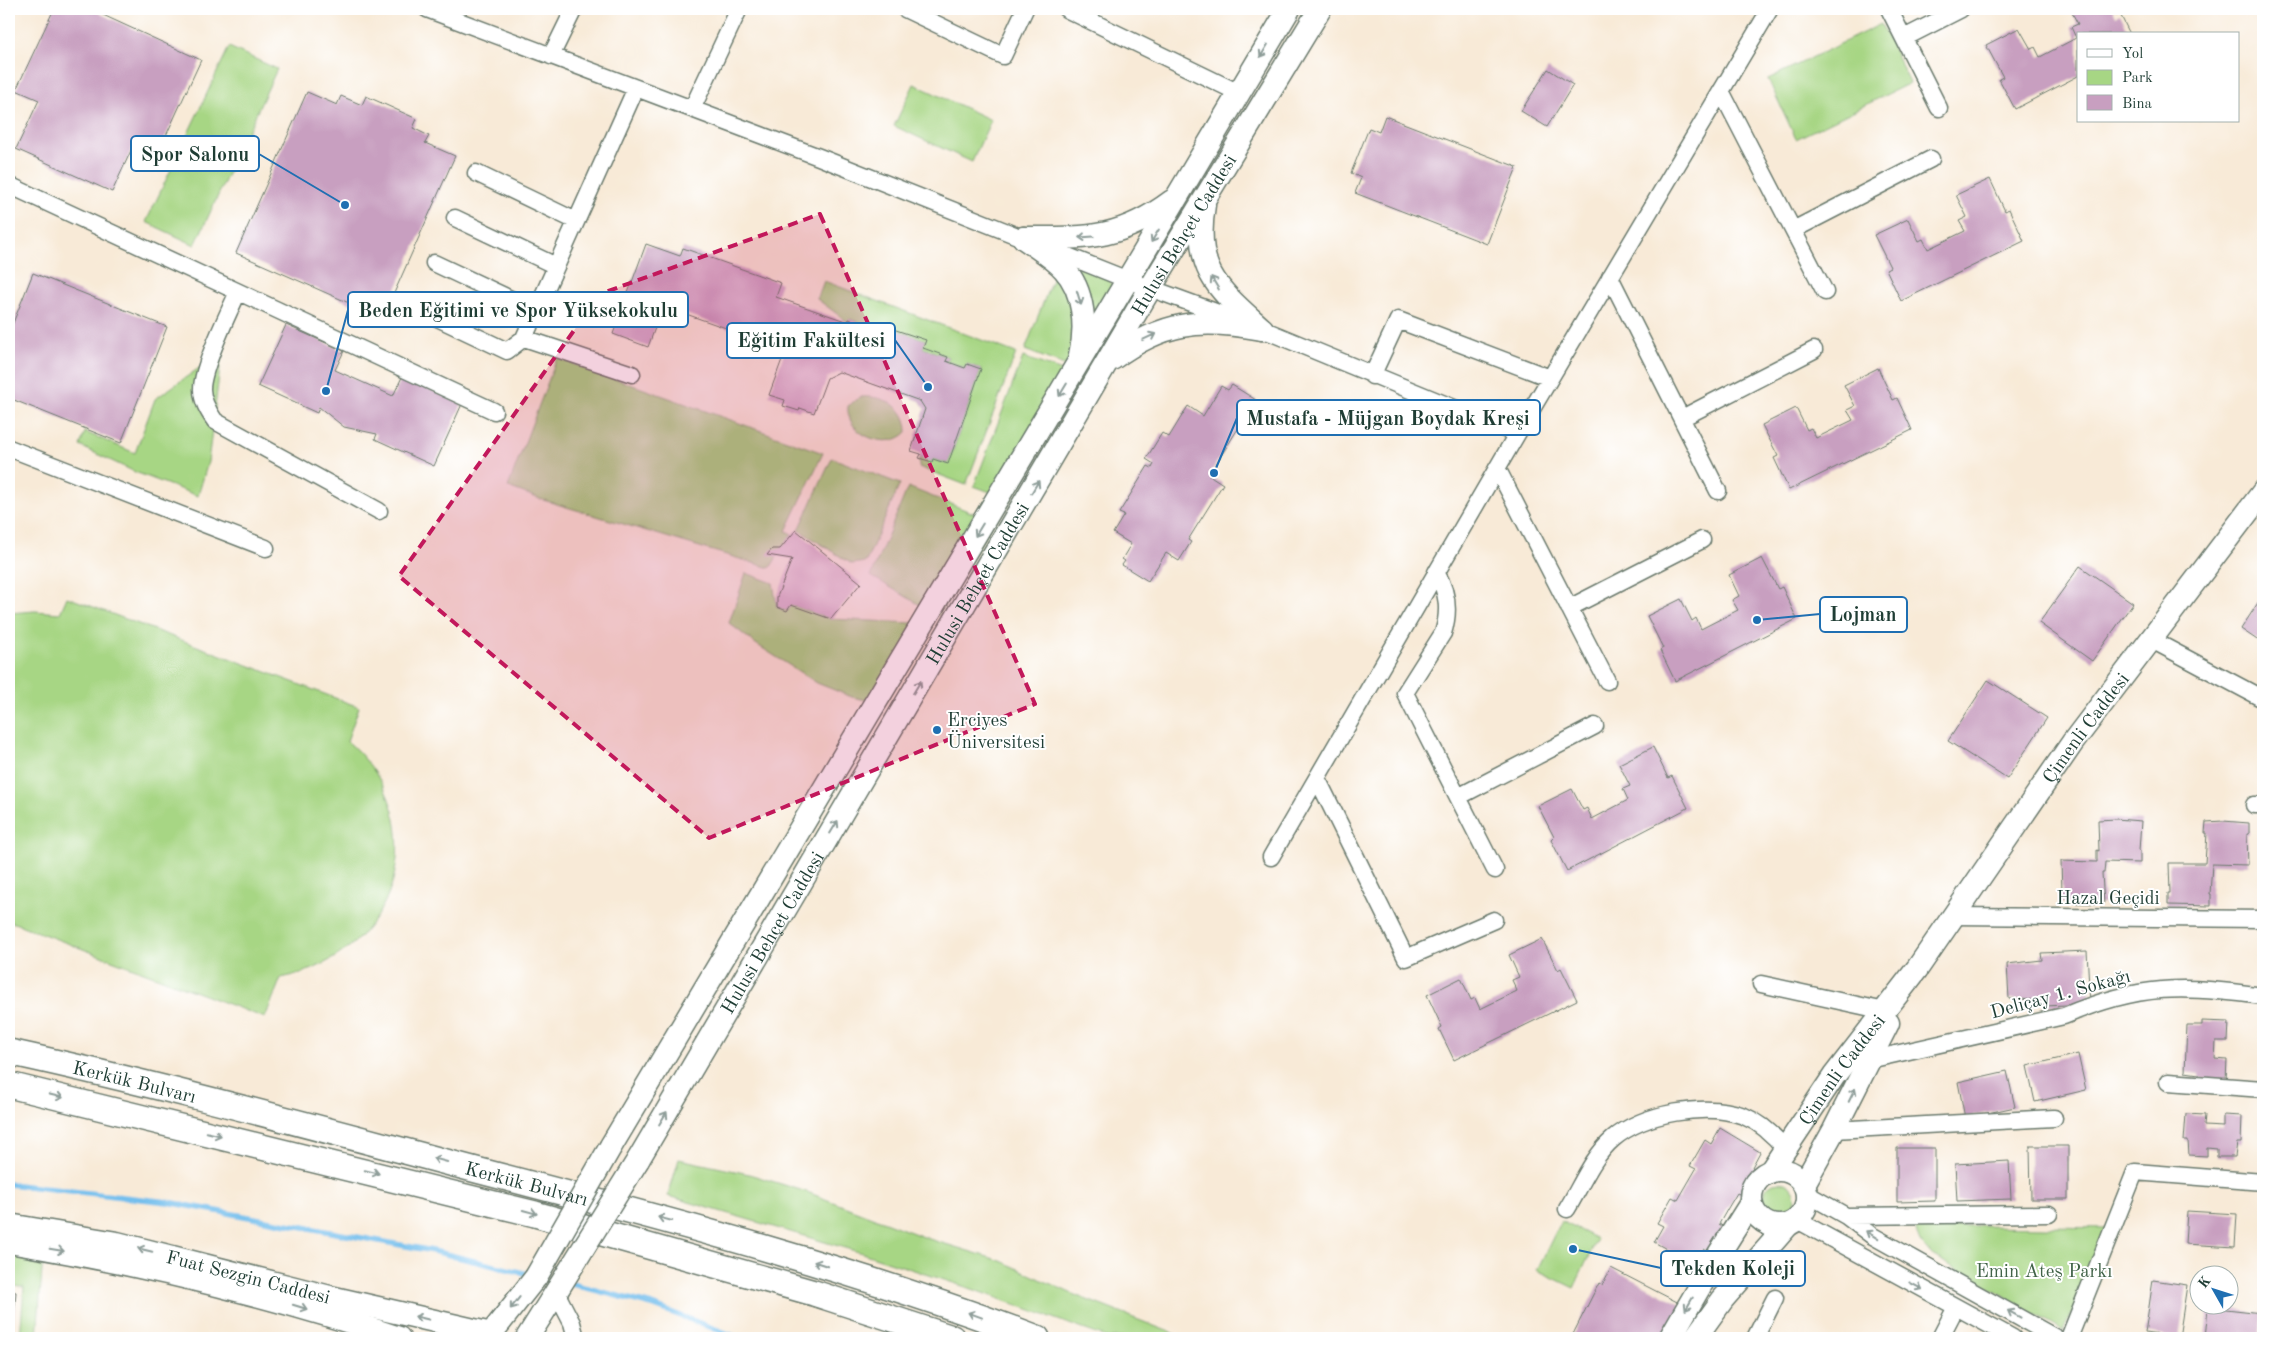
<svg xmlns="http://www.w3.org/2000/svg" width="2272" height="1347" font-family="'Old Standard TT',serif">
  <rect width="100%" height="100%" fill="#fff"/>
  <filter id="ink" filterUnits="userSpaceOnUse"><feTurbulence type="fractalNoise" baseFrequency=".02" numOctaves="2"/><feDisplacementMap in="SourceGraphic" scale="10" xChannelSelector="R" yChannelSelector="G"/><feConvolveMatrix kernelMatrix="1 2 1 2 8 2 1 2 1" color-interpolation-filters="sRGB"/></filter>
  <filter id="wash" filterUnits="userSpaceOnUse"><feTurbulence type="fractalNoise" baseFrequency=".0096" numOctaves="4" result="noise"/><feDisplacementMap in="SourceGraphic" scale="20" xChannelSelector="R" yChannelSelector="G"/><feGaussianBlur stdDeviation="1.12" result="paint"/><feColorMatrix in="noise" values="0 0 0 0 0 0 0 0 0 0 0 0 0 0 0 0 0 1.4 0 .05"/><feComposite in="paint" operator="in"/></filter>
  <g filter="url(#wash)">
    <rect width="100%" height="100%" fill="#f8ead7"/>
    <path fill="#a7d684" stroke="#638a5c" d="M 1881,24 L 1910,83 L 1796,139 L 1768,79 Z
      M 229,47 L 277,69 L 195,245 L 146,222 Z
      M 914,84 L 991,120 L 972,162 L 894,126 Z
      M 1060,259 L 1105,276 L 1116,289 L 1082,372 L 1025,350 Z
      M 824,281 L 1016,353 L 966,485 L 919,467 L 919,458 L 932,462 L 933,459 L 948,464 L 981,369 L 967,364 L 965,368 L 946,361 L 948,357 L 923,348 L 925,340 L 885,326 L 882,331 L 850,319 L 848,322 L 817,299 Z
      M 222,352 L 208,462 L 198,496 L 135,472 L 80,446 L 85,432 L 135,453 L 155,399 Z
      M 1023,357 L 1079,377 L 1006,498 L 974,486 Z
      M 557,358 L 823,453 L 786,531 L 792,534 L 770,568 L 540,499 L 508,487 Z
      M 860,397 C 883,395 907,406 907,432 C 888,452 845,435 848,406 Z
      M 832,458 L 900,484 L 866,562 L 852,564 L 799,530 Z
      M 908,487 L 993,521 L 939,616 L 871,576 Z
      M 746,573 L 773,583 L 777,607 L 787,611 L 791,605 L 831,619 L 932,624 L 885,704 L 852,697 L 817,683 L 756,644 L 729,623 Z
      M 67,597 L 359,707 L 347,741 C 439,820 399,956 281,978 L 265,1018 L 9,921 L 9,613 L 35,611 L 60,613 Z
      M 679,1159 L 749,1174 L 807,1192 L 929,1239 L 1001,1261 L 1077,1296 L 1185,1338 L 1108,1338 L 981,1292 L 862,1253 L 668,1196 Z
      M1763 1198a16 16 0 1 1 32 0a16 16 0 1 1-32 0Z
      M 1561,1221 L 1597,1239 L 1574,1288 L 1537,1270 Z
      M 1914,1225 L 2108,1228 L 2064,1331 L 1932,1255 L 1920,1241 Z
      M 9,1252 L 43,1256 L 37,1338 L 20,1338 L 24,1287 L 9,1286 Z"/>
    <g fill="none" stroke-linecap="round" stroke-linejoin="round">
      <path stroke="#74bfed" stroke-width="5.5" d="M 9,1184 L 168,1202 L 433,1251 L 532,1275
        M 568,1283 L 652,1305 L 739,1338"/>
    </g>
    <g id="blocks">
      <path fill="#c89fc0" d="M 54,9 L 90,9 L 201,60 L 157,155 L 134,144 L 112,192 L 16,149 L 39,100 L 16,90 Z
        M 2070,9 L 2113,9 L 2116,16 L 2120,14 L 2130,34 L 2078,34 L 2078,76 L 2015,109 L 1999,79 L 2003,77 L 1986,45 L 2019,28 L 2031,49 L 2035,47 L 2040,57 L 2076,38 L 2071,27 L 2078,24 Z
        M 1548,69 L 1573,85 L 1547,127 L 1521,111 Z
        M 307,92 L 337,105 L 341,96 L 362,105 L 366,96 L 417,119 L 413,128 L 429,136 L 425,143 L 455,156 L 383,318 L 236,253 Z
        M 1385,116 L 1517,167 L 1487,244 L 1355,193 L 1361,178 L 1351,173 L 1369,128 L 1379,132 Z
        M 1990,179 L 2005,211 L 2009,209 L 2024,241 L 1901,301 L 1886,269 L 1890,267 L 1874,235 L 1908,219 L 1919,241 L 1923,239 L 1928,249 L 1965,231 L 1959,221 L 1967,217 L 1956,195 Z
        M 646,244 L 680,256 L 683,248 L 781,283 L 776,297 L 848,322 L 849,319 L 882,331 L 884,326 L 926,340 L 923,348 L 948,357 L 946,361 L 965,368 L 967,364 L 981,369 L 948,464 L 933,459 L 932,462 L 919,458 L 921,454 L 911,451 L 925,409 L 920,401 L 839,372 L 827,378 L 814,413 L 800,408 L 799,411 L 783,406 L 785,400 L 769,395 L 784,354 L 768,348 L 769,343 L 663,306 L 648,347 L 613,334 Z
        M 33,273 L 167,327 L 121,443 L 9,398 L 9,333 Z
        M 286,325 L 344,351 L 335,370 L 393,396 L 402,377 L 462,404 L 434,466 L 375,439 L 377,434 L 344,427 L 319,407 L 317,413 L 258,386 Z
        M 1878,368 L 1893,400 L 1897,398 L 1912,430 L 1789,490 L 1774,458 L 1778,456 L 1762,425 L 1796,408 L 1807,430 L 1811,428 L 1816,438 L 1853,420 L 1847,410 L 1855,406 L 1844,385 Z
        M 1232,385 L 1256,400 L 1209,475 L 1223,484 L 1188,540 L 1191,542 L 1179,561 L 1166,553 L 1148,581 L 1122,565 L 1125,561 L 1122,559 L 1131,544 L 1113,533 L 1124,515 L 1119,513 L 1148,466 L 1152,468 L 1154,464 L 1146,459 L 1162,433 L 1169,437 L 1188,406 L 1203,416 L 1221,386 L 1228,390 Z
        M 796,530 L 861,583 L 831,619 L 791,605 L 787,611 L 777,607 L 777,597 L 792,559 L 767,555 L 772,549 L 780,549 Z
        M 1762,558 L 1778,589 L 1782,587 L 1797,619 L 1675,681 L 1660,650 L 1663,648 L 1647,616 L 1681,599 L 1692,621 L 1696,618 L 1701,629 L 1738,610 L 1732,600 L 1739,596 L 1729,575 Z
        M 2080,566 L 2133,603 L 2092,661 L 2039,623 Z
        M 2263,595 L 2263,644 L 2241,629 Z
        M 1988,680 L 2047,718 L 2007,779 L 1948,741 Z
        M 1653,747 L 1668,778 L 1672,776 L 1688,808 L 1567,871 L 1551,840 L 1554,837 L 1538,806 L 1572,789 L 1583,810 L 1587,808 L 1592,819 L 1628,800 L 1623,789 L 1630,786 L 1619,764 Z
        M 2116,819 L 2141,821 L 2139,851 L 2140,851 L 2140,863 L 2105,862 L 2104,873 L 2102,873 L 2104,904 L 2060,903 L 2060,892 L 2062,892 L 2061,861 L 2097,862 L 2097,850 L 2099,851 L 2098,820 Z
        M 2223,821 L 2249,823 L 2249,834 L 2247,834 L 2248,865 L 2212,864 L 2210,894 L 2211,894 L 2211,906 L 2168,905 L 2168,893 L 2170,893 L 2169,863 L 2205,863 L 2207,833 L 2205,833 L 2206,822 Z
        M 1542,939 L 1558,970 L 1561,968 L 1577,1000 L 1454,1060 L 1439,1029 L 1442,1027 L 1427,995 L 1461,978 L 1471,1000 L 1475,998 L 1480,1009 L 1517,991 L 1512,980 L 1519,977 L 1509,955 Z
        M 2087,951 L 2090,1004 L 2044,1006 L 2044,1000 L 2009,999 L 2007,964 L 2042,960 L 2041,953 Z
        M 2202,1021 L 2229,1022 L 2228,1041 L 2216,1041 L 2215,1059 L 2227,1060 L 2226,1079 L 2199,1078 L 2199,1074 L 2185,1072 L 2187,1025 L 2202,1025 Z
        M 2078,1054 L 2086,1090 L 2035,1102 L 2027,1066 Z
        M 2007,1071 L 2015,1107 L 1965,1118 L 1958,1082 Z
        M 2186,1114 L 2205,1115 L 2204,1126 L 2223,1127 L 2223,1115 L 2242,1116 L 2241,1143 L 2237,1143 L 2235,1157 L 2217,1157 L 2217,1149 L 2207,1148 L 2207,1156 L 2189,1155 L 2188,1141 L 2184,1141 Z
        M 1720,1128 L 1760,1152 L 1752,1167 L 1757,1170 L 1743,1196 L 1737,1193 L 1728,1208 L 1719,1224 L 1724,1227 L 1710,1253 L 1704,1249 L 1695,1265 L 1654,1242 L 1663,1226 L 1657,1223 L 1672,1197 L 1678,1200 L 1696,1169 L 1690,1166 L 1705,1140 L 1711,1144 Z
        M 2262,1140 L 2263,1140 L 2263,1161 L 2260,1160 Z
        M 2030,1146 L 2068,1146 L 2068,1199 L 2031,1199 Z
        M 1897,1148 L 1935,1148 L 1935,1201 L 1897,1202 Z
        M 2009,1161 L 2011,1199 L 1957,1201 L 1955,1164 Z
        M 2187,1211 L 2237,1214 L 2235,1247 L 2185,1244 Z
        M 1611,1268 L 1683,1305 L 1666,1338 L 1571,1338 L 1599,1283 L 1602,1285 Z
        M 2153,1280 L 2187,1285 L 2179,1338 L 2145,1333 Z
        M 9,1291 L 16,1292 L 12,1338 L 9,1338 Z
        M 2208,1307 L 2262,1313 L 2259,1338 L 2205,1338 Z"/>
    </g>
  </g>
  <g filter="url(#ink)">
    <use href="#blocks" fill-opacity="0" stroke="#6b7a6d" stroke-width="1"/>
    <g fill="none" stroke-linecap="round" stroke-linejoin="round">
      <g stroke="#6b7a6d" stroke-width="19">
        <path id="street" d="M 427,9 L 819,157 L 1128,280 L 1262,329 L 1517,434
          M 905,9 L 1003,56 L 1025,9
          M 1066,9 L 1239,93
          M 1889,9 L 1939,108
          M 1904,38 L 1961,9
          M 551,56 L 574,9
          M 1721,91 L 1825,292
          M 692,109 L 739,9
          M 476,173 L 576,221
          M 9,185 L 494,411
          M 455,218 L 556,266
          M 1793,230 L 1931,159
          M 434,263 L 536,311
          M 1610,277 L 1718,491
          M 238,292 C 228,314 202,367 202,389 C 202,401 208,411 215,421 L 379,511
          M 412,306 L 507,351 L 524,338 L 636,88
          M 524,338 L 632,374
          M 1372,376 L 1398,320 L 1550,378
          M 1682,418 L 1814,350
          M 9,448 L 266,548
          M 1497,468 L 1607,681
          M 1436,572 C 1448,592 1450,611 1443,633 L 1405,693 L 1495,870
          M 1569,608 L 1702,540
          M 2150,639 L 2263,699
          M 1317,778 L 1406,958 L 1494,920
          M 1458,797 L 1595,726
          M 2254,805 L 2263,805
          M 1271,857 L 1517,434 L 1770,9
          M 1952,916 L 2263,919
          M 1761,984 L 1885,1011
          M 1869,1060 L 2064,1016 C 2139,984 2184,985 2263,996
          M 2168,1082 L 2263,1089
          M 1834,1130 L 2054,1118
          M 1807,1194 L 1846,1216 L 1871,1235 L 2056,1338
          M 1567,1209 C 1581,1186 1593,1156 1613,1139 C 1643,1113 1706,1102 1744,1116 C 1761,1123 1774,1135 1785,1149
          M 1846,1216 L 2049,1214
          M 1797,1220 L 2013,1338
          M 556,1292 L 572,1323 L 576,1338
          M 1755,1338 L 1775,1298
          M 1940,1338 L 1956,1307
          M 2069,1338 L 2135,1172 L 2263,1182"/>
      </g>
      <g stroke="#6b7a6d" stroke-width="25">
        <g id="secondary">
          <path d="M 1204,205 C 1193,271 1218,289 1262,329"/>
          <path d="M 1024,238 C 1086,238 1120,240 1172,201"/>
          <path d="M 1024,238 C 1037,248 1053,257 1064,269 C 1084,290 1087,328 1080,355"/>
          <path d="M 1112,359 C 1164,321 1200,318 1262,329"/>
          <path d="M 611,1146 L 1289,9"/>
          <path id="s1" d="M 638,1160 L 1151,287 L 1320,9"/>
          <circle cx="1779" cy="1198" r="28"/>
          <path id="s2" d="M 1770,1172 L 1834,1076 L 1917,969 L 2073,742 L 2263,492"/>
          <path d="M 1804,1184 L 1834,1130 L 1888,1023"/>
          <path id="s3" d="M 9,1225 L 117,1243 L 330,1297 L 487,1333"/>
          <path d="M 9,1242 C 141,1264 271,1295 399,1338"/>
          <path d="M 494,1330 L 536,1277"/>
          <path d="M 527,1338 L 558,1289"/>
          <path d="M 1670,1338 L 1717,1257 L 1751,1203"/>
          <path d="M 1695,1338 L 1723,1299 L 1788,1225"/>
        </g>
      </g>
      <g stroke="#6b7a6d" stroke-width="28">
        <g id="primary">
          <path id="s4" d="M 9,1052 C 170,1087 328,1131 488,1173 C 673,1221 858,1270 1037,1338"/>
          <path d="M 9,1085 L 535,1214 L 814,1293 L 952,1338"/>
        </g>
      </g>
      <use href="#street" stroke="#fff" stroke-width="16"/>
      <use href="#secondary" stroke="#fff" stroke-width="22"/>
      <use href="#primary" stroke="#fff" stroke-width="25"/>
      <g stroke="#6b7a6d" stroke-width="25" stroke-linecap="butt">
        <path id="secondary-bridge" d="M 536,1277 L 611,1146
          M 558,1289 L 638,1160"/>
      </g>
      <use href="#secondary-bridge" stroke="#fff" stroke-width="22"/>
    </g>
    <defs><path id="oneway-shaft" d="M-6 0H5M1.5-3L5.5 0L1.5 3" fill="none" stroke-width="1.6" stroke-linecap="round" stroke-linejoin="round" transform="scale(1.25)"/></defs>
    <g stroke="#8f9e9a">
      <use href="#oneway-shaft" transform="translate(1264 51) rotate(121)"/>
      <use href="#oneway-shaft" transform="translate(1155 236) rotate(121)"/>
      <use href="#oneway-shaft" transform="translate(1086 237) rotate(176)"/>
      <use href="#oneway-shaft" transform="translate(1215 283) rotate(-121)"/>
      <use href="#oneway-shaft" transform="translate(1079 298) rotate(73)"/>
      <use href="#oneway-shaft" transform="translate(1149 337) rotate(-25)"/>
      <use href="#oneway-shaft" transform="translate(1063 390) rotate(121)"/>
      <use href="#oneway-shaft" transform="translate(1035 487) rotate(-59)"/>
      <use href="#oneway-shaft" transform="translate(979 530) rotate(121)"/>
      <use href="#oneway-shaft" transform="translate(917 687) rotate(-59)"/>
      <use href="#oneway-shaft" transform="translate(834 827) rotate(-59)"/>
      <use href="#oneway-shaft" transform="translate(1852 1095) rotate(-64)"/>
      <use href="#oneway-shaft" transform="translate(56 1096) rotate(13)"/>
      <use href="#oneway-shaft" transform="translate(663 1118) rotate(-59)"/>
      <use href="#oneway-shaft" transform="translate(214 1134) rotate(14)"/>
      <use href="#oneway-shaft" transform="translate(440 1160) rotate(-165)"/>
      <use href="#oneway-shaft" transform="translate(372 1172) rotate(14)"/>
      <use href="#oneway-shaft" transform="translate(530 1212) rotate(15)"/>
      <use href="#oneway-shaft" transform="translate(665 1219) rotate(-165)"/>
      <use href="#oneway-shaft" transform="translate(1872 1235) rotate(-147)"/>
      <use href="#oneway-shaft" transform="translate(57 1250) rotate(9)"/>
      <use href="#oneway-shaft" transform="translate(145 1250) rotate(-167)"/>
      <use href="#oneway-shaft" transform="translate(821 1264) rotate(-162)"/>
      <use href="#oneway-shaft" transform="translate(1916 1286) rotate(28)"/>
      <use href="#oneway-shaft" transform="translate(515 1303) rotate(128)"/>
      <use href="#oneway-shaft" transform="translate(1689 1304) rotate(120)"/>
      <use href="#oneway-shaft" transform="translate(300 1307) rotate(17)"/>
      <use href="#oneway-shaft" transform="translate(2014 1314) rotate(-151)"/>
      <use href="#oneway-shaft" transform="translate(975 1315) rotate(-160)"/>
      <use href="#oneway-shaft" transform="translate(422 1318) rotate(-167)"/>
    </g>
  </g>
  <path fill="#c2185b" fill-opacity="0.2" stroke="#c2185b" stroke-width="4" stroke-dasharray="10 6" stroke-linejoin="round" d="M 820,214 L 1035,704 L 709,838 L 399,576 L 600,294 Z"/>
  <circle fill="#1f6fb2" stroke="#fff" stroke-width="2" cx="937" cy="730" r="5"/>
  <g text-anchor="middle" stroke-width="4" stroke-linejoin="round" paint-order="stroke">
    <g font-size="19" fill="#1f3d34" stroke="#fff">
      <text dy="7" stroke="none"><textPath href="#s1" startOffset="1074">Hulusi Behçet Caddesi</textPath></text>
      <text dy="7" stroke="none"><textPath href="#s1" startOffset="669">Hulusi Behçet Caddesi</textPath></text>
      <text dy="7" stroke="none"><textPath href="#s2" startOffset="545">Çimenli Caddesi</textPath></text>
      <text x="2108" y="904">Hazal Geçidi</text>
      <text dy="7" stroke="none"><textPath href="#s1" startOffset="264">Hulusi Behçet Caddesi</textPath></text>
      <text transform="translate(2060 993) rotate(-15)" y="7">Deliçay 1. Sokağı</text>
      <text dy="7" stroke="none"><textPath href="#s2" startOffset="125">Çimenli Caddesi</textPath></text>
      <text dy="7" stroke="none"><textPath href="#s4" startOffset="129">Kerkük Bulvarı</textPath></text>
      <text dy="7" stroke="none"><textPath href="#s4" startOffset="534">Kerkük Bulvarı</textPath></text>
      <text dy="7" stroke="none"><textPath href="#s3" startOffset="245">Fuat Sezgin Caddesi</textPath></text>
    </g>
    <g font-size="19" fill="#1f3d34" stroke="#fff" text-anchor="start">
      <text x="947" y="726">Erciyes<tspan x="947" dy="22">Üniversitesi</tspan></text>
    </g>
    <g font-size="19" fill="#416348" stroke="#fff">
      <text x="2044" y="1277">Emin Ateş Parkı</text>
    </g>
  </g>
  <path fill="none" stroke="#1f6fb2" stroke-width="2" d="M345 205L259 154M326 391L348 310M928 387L895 340M1214 473L1237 418M1757 620L1820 614M1573 1249L1661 1268"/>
  <g fill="#1f6fb2" stroke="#fff" stroke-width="2">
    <circle cx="345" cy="205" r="5"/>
    <circle cx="326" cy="391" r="5"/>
    <circle cx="928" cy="387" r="5"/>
    <circle cx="1214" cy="473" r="5"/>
    <circle cx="1757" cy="620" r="5"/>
    <circle cx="1573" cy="1249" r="5"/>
  </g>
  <g fill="#fff" stroke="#1f6fb2" stroke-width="2">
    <rect x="131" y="136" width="128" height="35" rx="5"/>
    <rect x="348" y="292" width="340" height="35" rx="5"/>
    <rect x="727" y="323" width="168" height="35" rx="5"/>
    <rect x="1237" y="400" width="303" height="35" rx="5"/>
    <rect x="1820" y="597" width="87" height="35" rx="5"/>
    <rect x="1661" y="1251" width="144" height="35" rx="5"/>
  </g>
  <g font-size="20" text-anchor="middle" font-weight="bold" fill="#1f3d34">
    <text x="195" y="161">Spor Salonu</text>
    <text x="518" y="317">Beden Eğitimi ve Spor Yüksekokulu</text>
    <text x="811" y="347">Eğitim Fakültesi</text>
    <text x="1388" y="425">Mustafa - Müjgan Boydak Kreşi</text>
    <text x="1863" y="621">Lojman</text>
    <text x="1733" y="1275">Tekden Koleji</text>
  </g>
  <rect width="2272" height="1347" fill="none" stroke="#fff" stroke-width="30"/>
  <rect x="2077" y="32" width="162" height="90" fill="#ffffff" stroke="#a5b1ae"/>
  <rect x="2087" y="49" width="25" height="8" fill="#ffffff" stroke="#a5b1ae"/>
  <text x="2122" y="58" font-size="15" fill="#1f3d34">Yol</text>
  <rect x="2087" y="70" width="25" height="15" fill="#a7d684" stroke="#a5b1ae"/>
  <text x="2122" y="82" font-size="15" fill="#1f3d34">Park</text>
  <rect x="2087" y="95" width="25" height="15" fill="#c89fc0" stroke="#a5b1ae"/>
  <text x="2122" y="108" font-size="15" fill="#1f3d34">Bina</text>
  <g transform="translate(2214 1290) rotate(309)"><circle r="24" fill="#ffffff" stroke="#a5b1ae"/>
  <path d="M0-4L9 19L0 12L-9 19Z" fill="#1f6fb2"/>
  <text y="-8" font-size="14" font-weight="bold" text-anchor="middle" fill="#1f3d34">K</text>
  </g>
</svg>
